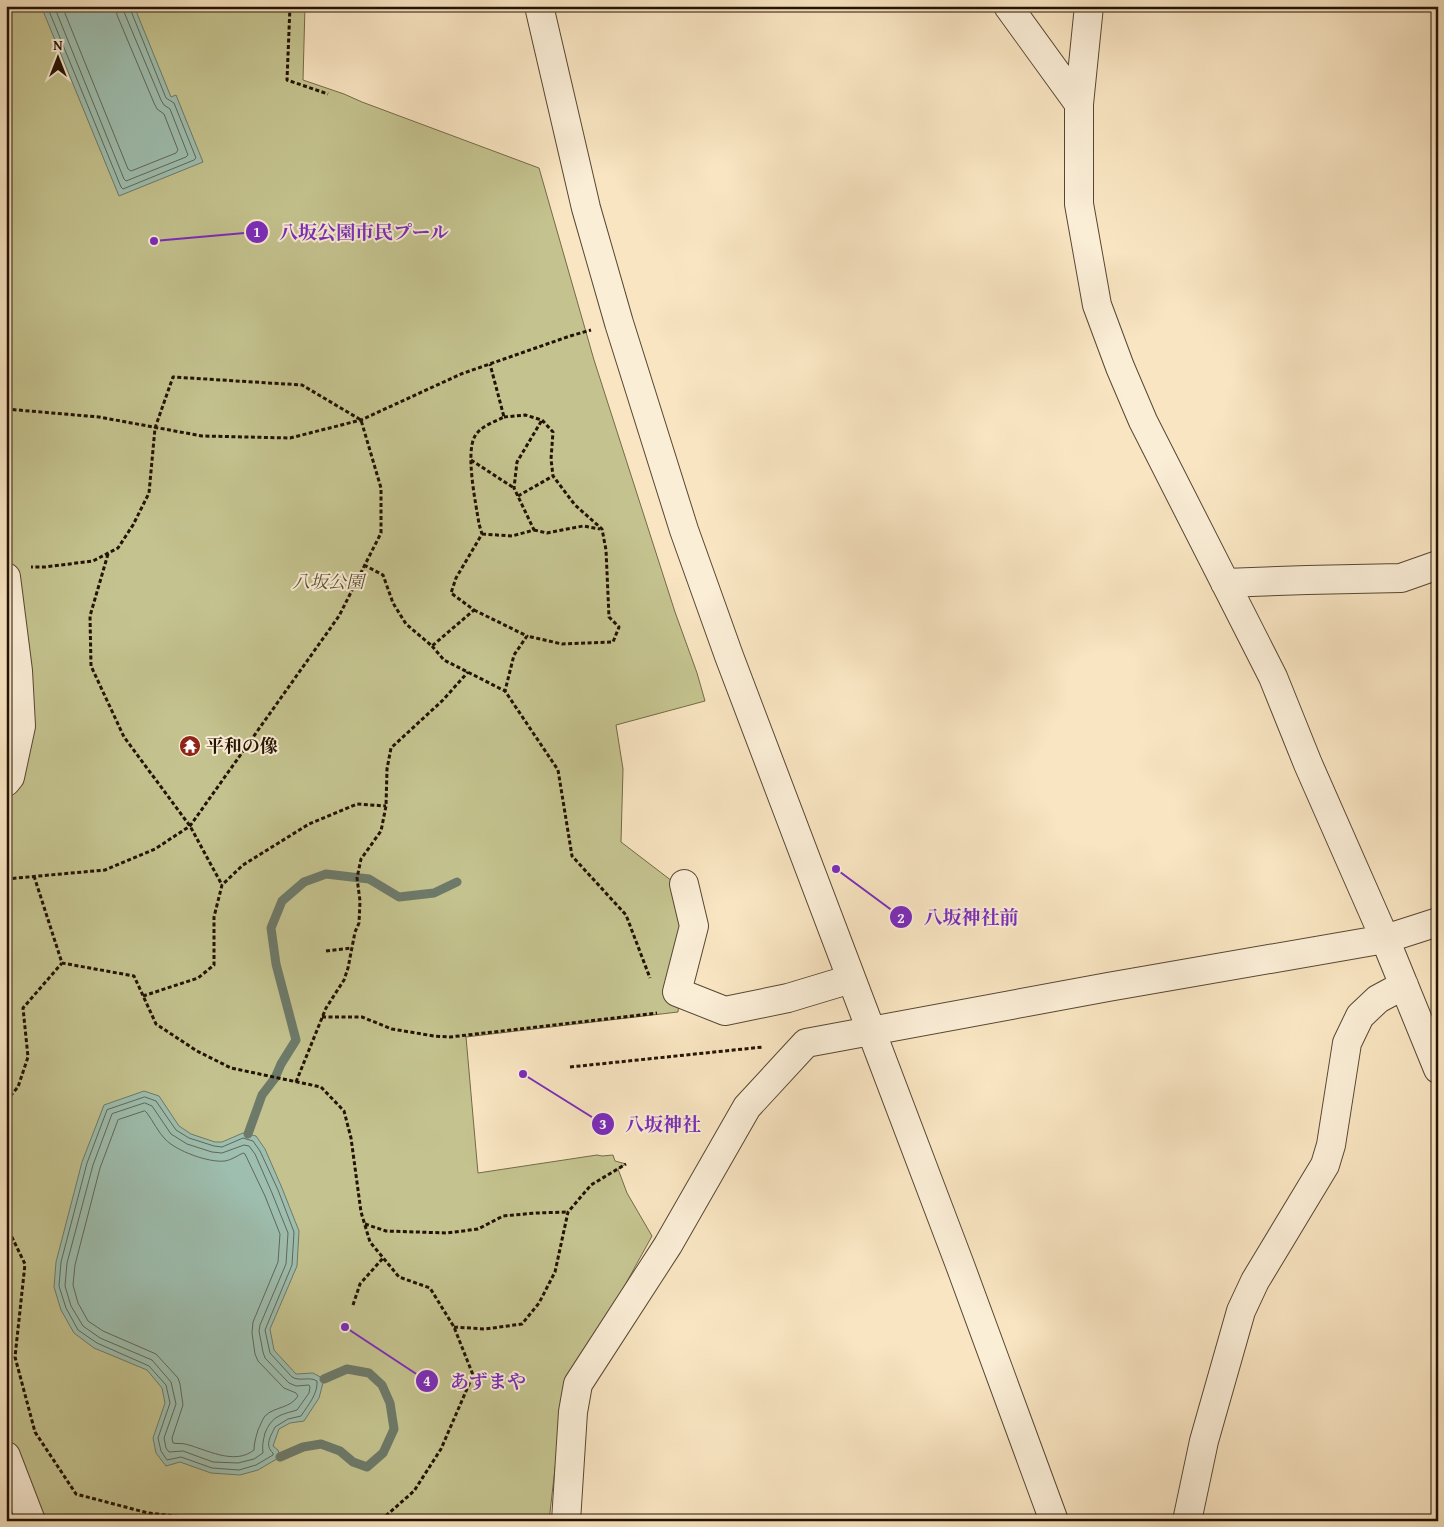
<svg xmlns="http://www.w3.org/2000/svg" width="1444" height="1527" font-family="'Gentium Book Plus','Noto Serif JP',serif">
  <rect width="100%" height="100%" fill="#f9e5c2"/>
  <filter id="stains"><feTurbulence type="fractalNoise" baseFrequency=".004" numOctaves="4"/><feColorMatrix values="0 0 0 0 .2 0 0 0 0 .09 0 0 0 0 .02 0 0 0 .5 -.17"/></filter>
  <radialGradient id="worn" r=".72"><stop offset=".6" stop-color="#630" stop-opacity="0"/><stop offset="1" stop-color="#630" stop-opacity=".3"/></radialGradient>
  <path fill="#c4c38f" stroke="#746a48" d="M 6,6 L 305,6 L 303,80 L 344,94 L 362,102 L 539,168 L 594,360 L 675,612 L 697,673 L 705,701 L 616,725 L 623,769 L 621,842 L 672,881 L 686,921 L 678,1012 L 466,1037 L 478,1173 L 597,1155 L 602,1156 L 613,1155 L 615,1161 L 626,1164 L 618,1169 L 627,1193 L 652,1236 L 619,1296 L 564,1389 L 549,1521 L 6,1521 Z"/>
  <path fill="#9ebfb0" stroke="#6d7a6a" d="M 41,6 L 134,6 L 171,97 L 176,95 L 203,162 L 119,196 Z
    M 144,1091 L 159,1096 L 179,1126 L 191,1134 L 215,1142 L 222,1142 L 243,1133 L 256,1136 L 265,1149 L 282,1188 L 299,1231 L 297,1266 L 270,1329 L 274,1350 L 296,1374 L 313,1373 L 324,1379 L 319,1398 L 304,1421 L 290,1423 L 279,1429 L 273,1446 L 278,1450 L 280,1457 L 258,1470 L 240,1475 L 211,1473 L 180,1462 L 166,1466 L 156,1453 L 153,1438 L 165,1403 L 162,1388 L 147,1370 L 94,1348 L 74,1333 L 61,1310 L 54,1287 L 56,1262 L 82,1162 L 104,1105 Z"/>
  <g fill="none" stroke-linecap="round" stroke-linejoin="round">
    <path stroke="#606859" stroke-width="1" d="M 47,6 L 121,187 L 123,189 L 194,160 L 196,158 L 174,103 L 166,98 L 129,6
      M 54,6 L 124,179 L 126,181 L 186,157 L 188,155 L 170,109 L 164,105 L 161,100 L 124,12 L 123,6
      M 62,6 L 128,169 L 131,171 L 176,153 L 178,150 L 164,114 L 157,109 L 154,103 L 117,15 L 116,6
      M 145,1097 L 156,1101 L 176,1130 L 189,1138 L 214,1146 L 222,1147 L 243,1138 L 253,1141 L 260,1151 L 278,1190 L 294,1232 L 292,1265 L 265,1330 L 270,1353 L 292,1377 C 300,1382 309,1376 317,1381 C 318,1394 308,1405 301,1416 L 288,1419 L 275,1427 C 271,1436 264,1445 273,1453 L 273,1455 L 256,1465 L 239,1470 L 212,1468 L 181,1457 L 167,1460 L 161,1451 L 158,1438 L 170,1403 L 166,1385 L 149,1366 L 97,1343 L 78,1330 L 66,1308 L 59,1286 L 61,1262 L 87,1163 L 107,1110 Z
      M 145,1103 L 152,1106 L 171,1134 L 187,1144 L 212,1152 L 222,1153 L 244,1145 L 249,1146 L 255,1154 L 272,1193 L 288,1233 L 286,1264 L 260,1325 L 259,1331 L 263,1352 L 265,1358 L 289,1383 L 296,1386 L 309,1385 L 310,1387 L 309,1393 L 297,1410 C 280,1415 272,1416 265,1433 C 263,1441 262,1446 263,1453 L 254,1459 L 238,1463 L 213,1462 L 183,1451 L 169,1452 L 166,1448 L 164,1438 L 176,1404 L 171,1382 L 152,1360 L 100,1338 L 83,1326 L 71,1306 L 65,1286 L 67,1263 L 93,1165 L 112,1114 Z
      M 145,1111 L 147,1113 C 153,1121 158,1132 165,1139 C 176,1151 209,1163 225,1161 C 231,1160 237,1156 243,1153 L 245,1154 L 265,1196 L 280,1234 L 278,1262 L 253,1322 L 252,1333 L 255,1354 L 258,1361 L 284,1388 L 296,1393 L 298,1396 C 290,1409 275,1406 265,1416 C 262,1420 260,1426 258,1430 C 256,1437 254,1443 254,1450 C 234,1466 206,1449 185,1444 C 181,1443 177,1444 173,1443 L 172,1438 L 183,1405 L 180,1384 L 178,1378 L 156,1354 L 103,1331 L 88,1321 L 78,1303 L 73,1285 L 75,1265 L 100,1168 L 118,1120 Z"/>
    <path stroke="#6d7a6a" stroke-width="9" d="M 248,1134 L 262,1095 L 275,1078 L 281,1064 L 296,1040 L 276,964 L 271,928 L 282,901 L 304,882 L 326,874 L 369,879 L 399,897 L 434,893 L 457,882
      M 280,1457 L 303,1447 L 321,1444 L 340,1451 L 353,1462 L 367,1467 L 383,1453 L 394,1429 L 390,1403 L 382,1385 L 369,1373 L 347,1369 L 324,1379"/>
    <g stroke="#584732" stroke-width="30">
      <path id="minor" d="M 539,6 L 586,208 L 619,323 L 684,530 L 729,656 L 960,1265 L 1054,1521
        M 1008,6 L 1079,104
        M 1089,6 L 1079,104 L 1079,204 L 1097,305 L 1120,367 L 1143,421 L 1273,677 L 1308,764 L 1385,939 L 1438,1069
        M 6,577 L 18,671 L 21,726 L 10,777 L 6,782
        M 1225,583 L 1307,580 L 1401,578 L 1438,565
        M 684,884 L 694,926 L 677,992 L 725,1011 L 788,998 L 851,979
        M 6,1456 L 31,1521
        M 566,1521 L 573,1412 L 578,1384 L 668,1245 L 747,1107 L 806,1043 L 1108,987 L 1385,939 L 1438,922
        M 1187,1521 L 1204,1441 L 1241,1311 L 1255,1281 L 1325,1165 L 1331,1145 L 1347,1043 L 1360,1016 L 1378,999 L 1404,985"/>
    </g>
    <path stroke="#231202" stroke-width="3" stroke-dasharray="4 2.5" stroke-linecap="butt" d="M 290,6 L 287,80 L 328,94
      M 6,409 L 99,417 L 202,436 L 290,438 L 361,420 L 461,374 L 570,336 L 591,330
      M 504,417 L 525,415 L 542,420 L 553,432 L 551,459 L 553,476 L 575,505 L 602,529 L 606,550 L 609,617 L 619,627 L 613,642 L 562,644 L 527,636
      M 471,460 L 514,488
      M 518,496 L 553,476
      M 534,530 L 547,533 L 583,526 L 600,529
      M 482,534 L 512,536 L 534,530 L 514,488 L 517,462 L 542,420
      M 108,554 L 90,616 L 91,666 L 124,737 L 190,826 L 222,885
      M 364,565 L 383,575 L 393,603 L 406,624 L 432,646 L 474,610 L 451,593 L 456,578 L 482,534 L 479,524 C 476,504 465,453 475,436 C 481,426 494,422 504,417 L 490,364
      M 474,610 L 527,636 L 514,655 L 505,691
      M 432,646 L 444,660 L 505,691 L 558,770 L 572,856 L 626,915 L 650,978
      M 34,876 L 62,963 L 134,976 L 156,1024 L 197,1051 L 231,1068 L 321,1087 L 344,1111 L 351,1138 L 361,1212 L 370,1242 L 399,1277 L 430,1288 L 454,1327 L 473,1375 L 441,1449 L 414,1491 L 380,1521
      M 6,879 L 105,870 L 155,849 L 190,826 L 339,616 L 381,533 L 381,488 L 361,420 L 302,385 L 173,377 L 155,428 L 149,493 L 133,525 L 118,548 L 93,561 L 45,567 L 31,567
      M 326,951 L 352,948
      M 143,996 L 198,978 L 214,965 L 214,917 L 222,885 L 243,865 L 309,824 L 357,804 L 386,806
      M 322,1017 L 362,1017 L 392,1029 L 434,1036 L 450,1037 L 657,1013
      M 570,1067 L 763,1047
      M 296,1082 L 326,1008 L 344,980 L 348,968 L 355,932 L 359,923 L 360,901 L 357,878 L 361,859 L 381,831 L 386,806 L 387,769 L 391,748 L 443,700 L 468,672
      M 6,1101 L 18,1087 L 28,1057 L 23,1008 L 62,963
      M 365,1224 L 386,1231 L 447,1233 L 478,1229 L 503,1216 L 536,1213 L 568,1212
      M 6,1225 L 25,1264 L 15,1357 L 35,1432 L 76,1494 L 148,1513 L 218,1521
      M 353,1305 L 360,1284 L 383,1258
      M 454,1327 L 485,1329 L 522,1324 L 539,1303 L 555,1272 L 568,1212 L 591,1185 L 626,1164"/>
    <use href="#minor" stroke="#fbeed7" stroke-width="28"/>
  </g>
  <defs>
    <g id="temple-disc" transform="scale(1.125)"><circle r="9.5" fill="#8f2418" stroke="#fbeed7"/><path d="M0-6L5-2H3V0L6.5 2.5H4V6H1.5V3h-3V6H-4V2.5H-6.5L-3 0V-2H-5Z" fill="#fff"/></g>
  </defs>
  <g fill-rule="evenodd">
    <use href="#temple-disc" x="190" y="746"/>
  </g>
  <g text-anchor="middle" stroke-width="4" stroke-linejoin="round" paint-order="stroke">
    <g font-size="18" font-style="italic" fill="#5b5033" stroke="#fbeed7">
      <text x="328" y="588">八坂公園</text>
    </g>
    <g font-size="18" font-weight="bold" fill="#231202" stroke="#fbeed7" text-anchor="start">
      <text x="206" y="752">平和の像</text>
    </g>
  </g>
  <path fill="none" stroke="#7b2cbf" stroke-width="2" d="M154 241L257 232M836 869L901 917M523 1074L603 1124M345 1327L427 1381"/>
  <g fill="#7b2cbf" stroke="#fbeed7" stroke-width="2">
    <circle cx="154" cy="241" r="5"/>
    <circle cx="836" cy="869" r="5"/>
    <circle cx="523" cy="1074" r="5"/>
    <circle cx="345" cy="1327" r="5"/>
    <circle cx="257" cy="232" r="12"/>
    <circle cx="901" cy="917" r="12"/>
    <circle cx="603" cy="1124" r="12"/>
    <circle cx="427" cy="1381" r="12"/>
  </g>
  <g font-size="15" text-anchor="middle" font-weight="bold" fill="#fff">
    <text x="257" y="237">1</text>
    <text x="901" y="923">2</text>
    <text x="603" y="1129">3</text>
    <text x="427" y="1386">4</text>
  </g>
  <g font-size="19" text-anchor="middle" font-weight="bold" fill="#7b2cbf" stroke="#fbeed7" stroke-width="4" stroke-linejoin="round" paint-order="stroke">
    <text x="364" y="239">八坂公園市民プール</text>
    <text x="971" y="924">八坂神社前</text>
    <text x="663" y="1131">八坂神社</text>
    <text x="488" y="1388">あずまや</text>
  </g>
  <rect width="1444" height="1527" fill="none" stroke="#f9e5c2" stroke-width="25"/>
  <rect x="8" y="8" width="1429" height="1512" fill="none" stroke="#231202" stroke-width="2.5"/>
  <rect x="12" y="12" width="1419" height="1502" fill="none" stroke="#231202"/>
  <g transform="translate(58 58)" stroke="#fbeed7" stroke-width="4" paint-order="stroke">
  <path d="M0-4L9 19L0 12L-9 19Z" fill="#231202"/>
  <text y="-8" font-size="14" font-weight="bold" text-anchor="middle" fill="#231202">N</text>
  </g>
  <rect width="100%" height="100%" filter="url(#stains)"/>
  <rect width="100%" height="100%" fill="url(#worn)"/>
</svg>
